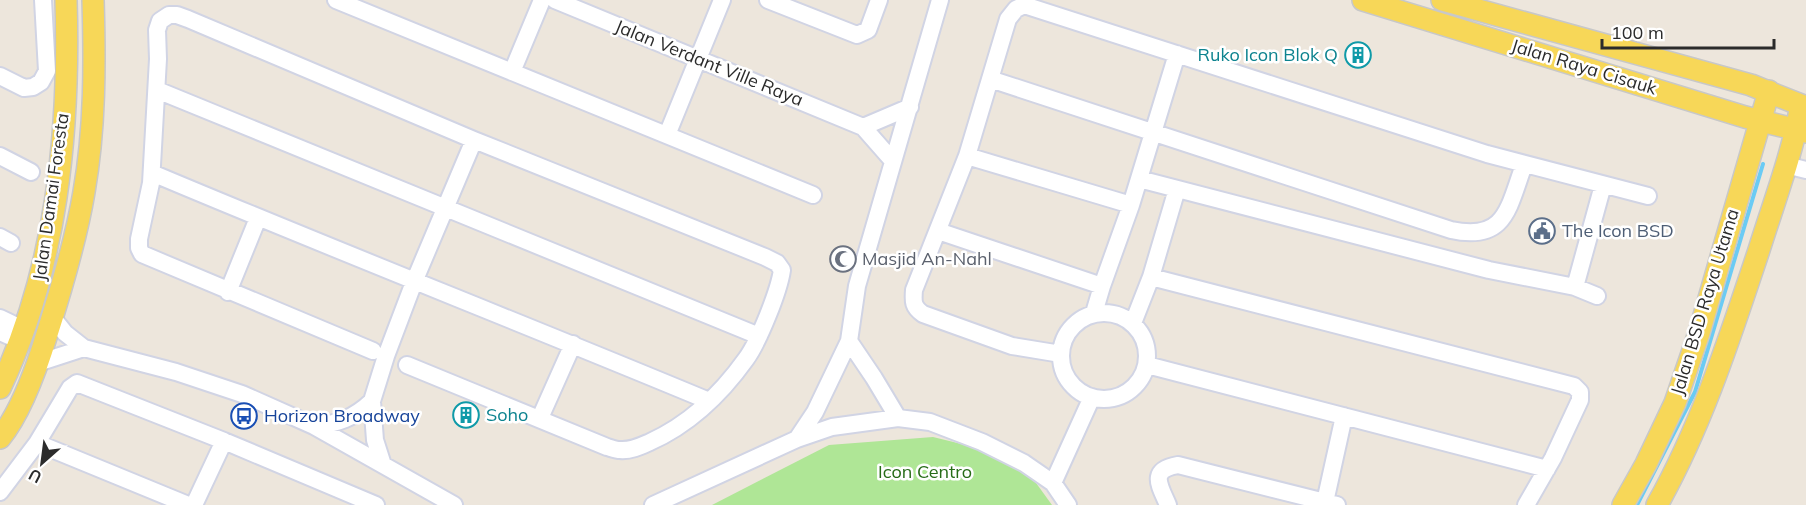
<svg xmlns="http://www.w3.org/2000/svg" width="1806" height="505" font-family="Mulish,sans-serif">
  <rect width="100%" height="100%" fill="#ede6dc"/>
  <path fill="#afe696" d="M 933,437 L 990,451 L 1031,476 L 1052,505 L 712,505 L 829,445 Z"/>
  <g fill="none" stroke-linecap="round" stroke-linejoin="round">
    <path stroke="#6bcbf4" stroke-width="4" d="M 1637,505 L 1695,392 L 1763,164"/>
    <g stroke="#d1d4e4" stroke-width="20">
      <path id="minor" d="M 336,0 L 813,195
        M 555,0 L 863,127 L 892,160
        M 768,0 L 857,35 L 868,30 L 879,0
        M 512,72 L 542,0
        M 0,76 L 24,88 L 33,87 L 41,82 L 47,71 L 43,0
        M 990,79 L 1451,230 C 1506,242 1508,208 1524,165
        M 157,90 L 759,336
        M 863,127 L 910,107
        M 667,135 L 722,0
        M 0,156 L 31,172
        M 967,156 L 1131,205
        M 1790,166 L 1806,170
        M 152,173 C 337,251 524,324 709,401
        M 1139,179 L 1489,270 L 1575,287 L 1597,296
        M 938,231 L 1102,286
        M 0,237 L 11,243
        M 1151,277 L 1574,386 L 1580,392 L 1580,400 L 1553,458 L 1526,505
        M 1575,287 L 1603,185
        M 228,292 L 258,218
        M1061 356a43 43 0 1 1 86 0a43 43 0 1 1-86 0Z
        M 1094,313 L 1102,286 L 1131,205 L 1177,54
        M 0,318 L 25,330
        M 53,318 L 65,333 L 84,348 L 176,372 L 242,394 L 314,426 L 454,505
        M 1133,323 L 1151,277 L 1177,189
        M 0,332 L 20,341
        M 849,341 L 874,378 L 898,418
        M 373,351 L 142,254 L 139,248 L 139,239 L 151,183 L 158,59 L 157,30 L 160,21 L 169,15 L 177,15 L 188,19 L 474,140 L 765,257 L 777,263 L 782,270 C 779,291 759,341 746,359 C 721,394 690,424 650,442 C 641,446 631,451 620,450 C 616,450 611,448 607,447 L 407,365
        M 1061,354 L 1012,346 L 923,314 C 913,307 913,302 914,290 L 967,156 L 1008,19 L 1016,9 L 1024,5 L 1487,154 L 1648,196
        M 38,363 L 84,348
        M 1147,365 L 1547,469
        M 540,418 L 573,344
        M 314,426 C 338,424 354,418 372,401
        M 797,439 L 815,412 L 849,341 L 857,286 L 940,0
        M 37,443 L 188,505
        M 383,465 L 375,440 L 372,401 L 386,356 L 414,282 L 474,140
        M 1053,483 L 1092,397
        M 0,492 L 37,443 L 70,388 L 77,383 L 224,441 L 376,505
        M 1325,502 L 1344,416
        M 194,505 L 224,441
        M 653,505 L 797,439 L 832,427 L 898,418 L 930,422 L 982,442 L 1024,463 L 1053,483 L 1068,505
        M 1168,505 C 1160,486 1148,470 1178,465 L 1337,505"/>
    </g>
    <g stroke="#c8c8c8" stroke-width="24">
      <path id="major" d="M 1363,0 L 1745,117 L 1806,132
        M 1442,0 L 1751,85 L 1806,107
        M 0,388 C 57,268 70,131 66,0
        M 0,438 C 22,411 37,367 47,334 C 62,287 76,240 84,192 C 95,129 95,64 93,0
        M 1623,505 L 1646,464 L 1675,403 L 1699,333 L 1769,91
        M 1657,505 C 1702,425 1730,337 1759,250 C 1774,202 1792,155 1801,105"/>
    </g>
    <use href="#minor" stroke="#fff" stroke-width="16"/>
    <use href="#major" stroke="#f7d758" stroke-width="21"/>
  </g>
  <defs>
    <g id="building-ring" transform="scale(1.35)"><circle r="9.5" fill="#fff" stroke="#0f9aa8" stroke-width="1.5"/><path d="M-4-6H4V6H1V3H-1V6H-4ZM-2.5-4.3h1.7v1.8h-1.7ZM.8-4.3h1.7v1.8H.8ZM-2.5-1h1.7V.8h-1.7ZM.8-1h1.7V.8H.8Z" fill="#0f9aa8"/></g>
    <g id="civic-ring" transform="scale(1.35)"><circle r="9.5" fill="#fff" stroke="#5c6f8a" stroke-width="1.5"/><path d="M-.6-6.5H3V-4.5H.6V-3L4-1V1h2V6H-6V1h2V-1L-.6-3ZM-1.2 2.5V6h2.4V2.5Z" fill="#5c6f8a"/></g>
    <g id="mosque-ring" transform="scale(1.35)"><circle r="9.5" fill="#fff" stroke="#6b7280" stroke-width="1.5"/><path d="M3.5-4.9A6 6 0 1 0 3.5 4.9A5 5 0 1 1 3.5-4.9Z" fill="#6b7280"/></g>
    <g id="bus-ring" transform="scale(1.35)"><circle r="9.5" fill="#fff" stroke="#1a4fb4" stroke-width="1.5"/><path d="M-5-6H5V4H4V6H2V4H-2V6H-4V4H-5ZM-3.5-4V0h7V-4ZM-3.5 1.2v1.5H-2V1.2ZM2 1.2v1.5H3.5V1.2Z" fill="#1a4fb4"/></g>
  </defs>
  <g fill-rule="evenodd">
    <use href="#building-ring" x="1358" y="55"/>
    <use href="#civic-ring" x="1542" y="231"/>
    <use href="#mosque-ring" x="843" y="259"/>
    <use href="#building-ring" x="466" y="415"/>
    <use href="#bus-ring" x="244" y="416"/>
  </g>
  <g text-anchor="middle" stroke-width="5" stroke-linejoin="round" paint-order="stroke">
    <g font-size="18" fill="#0d838f" stroke="#fff" text-anchor="end">
      <text x="1338" y="61">Ruko Icon Blok Q</text>
      <text x="486" y="421" text-anchor="start">Soho</text>
    </g>
    <g font-size="18" fill="#2b2b2b" stroke="#fff">
      <text transform="translate(709 63) rotate(22)" y="6">Jalan Verdant Ville Raya</text>
      <text transform="translate(1584 67) rotate(17)" y="6">Jalan Raya Cisauk</text>
      <text transform="translate(51 197) rotate(-82)" y="6">Jalan Damai Foresta</text>
      <text transform="translate(1705 302) rotate(-73)" y="6">Jalan BSD Raya Utama</text>
    </g>
    <g font-size="18" fill="#4e5e75" stroke="#fff" text-anchor="start">
      <text x="1562" y="237">The Icon BSD</text>
    </g>
    <g font-size="18" fill="#5b616d" stroke="#fff" text-anchor="start">
      <text x="862" y="265">Masjid An-Nahl</text>
    </g>
    <g font-size="18" fill="#164399" stroke="#fff" text-anchor="start">
      <text x="264" y="422">Horizon Broadway</text>
    </g>
    <g font-size="18" fill="#266c17" stroke="#fff">
      <text x="925" y="478">Icon Centro</text>
    </g>
  </g>
  <g transform="translate(42 463) rotate(208)" stroke="#ffffff" stroke-width="4.5" paint-order="stroke">
  <path d="M0-4.5L10 22L0 15L-10 22Z" fill="#2b2b2b"/>
  <text y="-9" font-size="16" font-weight="bold" text-anchor="middle" fill="#2b2b2b">U</text>
  </g>
  <path d="M1602 39v9h172v-9" fill="none" stroke="#2b2b2b" stroke-width="3"/>
  <text x="1611" y="39" font-size="18" fill="#2b2b2b" stroke="#ffffff" stroke-width="4.5" paint-order="stroke">100 m</text>
</svg>
